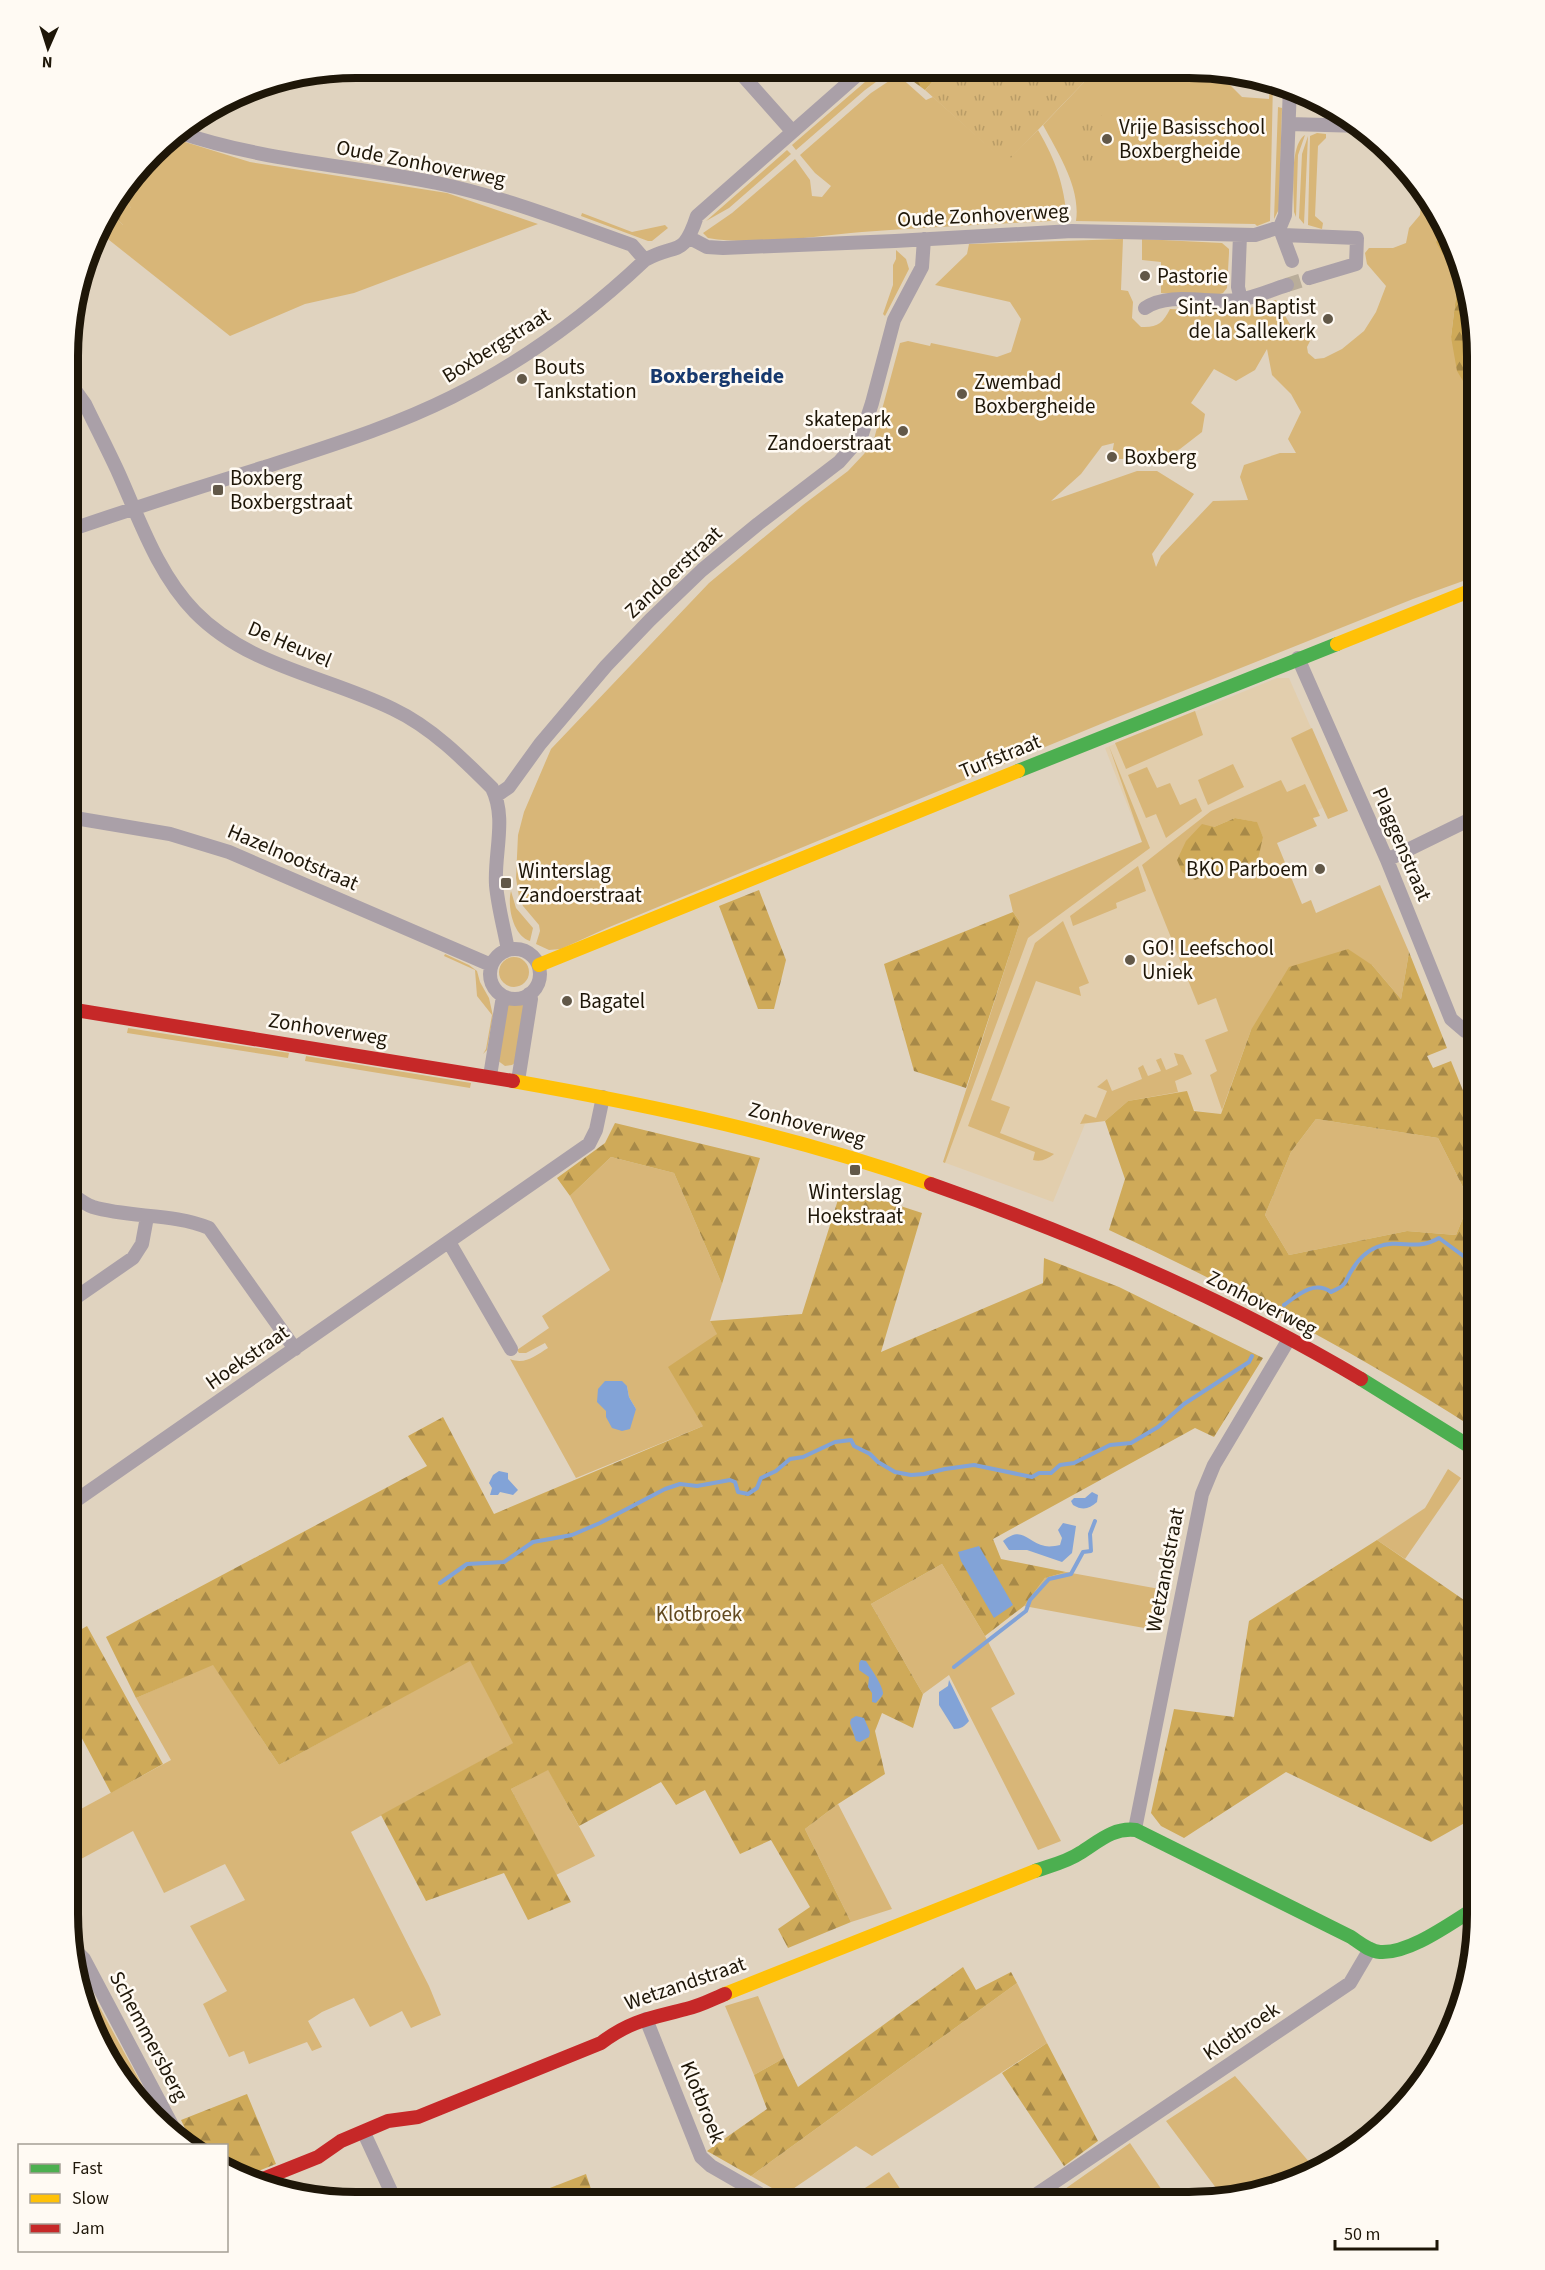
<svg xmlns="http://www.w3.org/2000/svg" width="1545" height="2270" font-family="'Source Sans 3',sans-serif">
  <defs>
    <pattern id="forest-firs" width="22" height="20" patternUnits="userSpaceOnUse" patternTransform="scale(1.5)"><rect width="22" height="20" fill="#cfaa59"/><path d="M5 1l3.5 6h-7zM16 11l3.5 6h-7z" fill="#a78948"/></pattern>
    <pattern id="park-tufts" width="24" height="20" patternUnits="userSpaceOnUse" patternTransform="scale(1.5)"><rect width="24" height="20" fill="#d8b678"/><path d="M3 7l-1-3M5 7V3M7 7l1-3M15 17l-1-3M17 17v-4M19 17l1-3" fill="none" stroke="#b99c66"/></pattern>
  </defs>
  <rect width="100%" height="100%" fill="#e0d3bf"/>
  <path fill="#e2cead" d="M 1277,678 L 1289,678 L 1342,798 L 1209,865 L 1251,1030 L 1221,1114 L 1128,1101 L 1105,1121 L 1085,1124 L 1053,1202 L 943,1162 L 1020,922 L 1013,912 L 1009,895 L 1142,842 L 1105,748 Z"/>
  <path fill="#d8b678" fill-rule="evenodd" d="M 880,69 L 891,71 L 865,90 L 796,150 L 792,145 Z
    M 1099,70 L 1139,70 L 1148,77 L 1156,70 L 1215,70 L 1242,97 L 1269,99 L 1270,81 L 1273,82 L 1270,221 L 1257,226 L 1255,224 L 1076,221 C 1081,188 1058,153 1043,125 L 1088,78 L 1091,78 Z
    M 898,75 L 926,100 L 933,97 L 1006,162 L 1038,130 C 1056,161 1064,184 1067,220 C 999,224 930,227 862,232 C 816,236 753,246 708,238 L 703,233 L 732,213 L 795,159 L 810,180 L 812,196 L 822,197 L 831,186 L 815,173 L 800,155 L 871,93 Z
    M 1278,107 L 1282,108 L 1279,209 L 1274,219 Z
    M 1317,133 L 1326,134 L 1326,138 L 1318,146 L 1315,216 L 1323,223 L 1322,229 L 1308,225 L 1310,136 Z
    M 1305,135 L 1298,155 L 1296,217 L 1294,212 C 1294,194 1289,145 1305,135 Z
    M 1308,136 L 1304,224 L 1299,218 L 1302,154 Z
    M 169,137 L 250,162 L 447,193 L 538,224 L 354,293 L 305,304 L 230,336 L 99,232 L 108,210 L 123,225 L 131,208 L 121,193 Z
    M 787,150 L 791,154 L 729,208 L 706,221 Z
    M 1422,188 L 1449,234 L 1444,233 L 1437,242 L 1450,267 L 1456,296 L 1451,337 L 1477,404 L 1477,576 L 1413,599 L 1108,721 L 607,928 L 561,949 L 549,950 L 536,944 L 540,931 L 539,925 L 523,906 L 519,897 L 516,878 L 518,835 L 524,812 L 551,749 L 709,583 L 803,505 L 848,471 L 864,454 L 874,439 L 900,343 L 908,341 L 930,346 L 931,343 L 997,357 L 1011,352 L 1021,319 L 1010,302 L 935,285 L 967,254 L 969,244 L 1123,239 L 1121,290 L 1128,291 L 1133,302 L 1132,318 L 1141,327 C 1157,328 1163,323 1170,309 L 1237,312 L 1276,300 L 1295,333 L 1306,328 L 1312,337 L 1307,347 L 1308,353 L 1315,359 L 1324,358 L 1342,349 L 1364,331 L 1376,312 L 1386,286 L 1367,264 L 1365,253 L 1369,248 L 1393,248 L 1406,243 L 1409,228 L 1420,215 ZM 1267,349 L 1272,375 L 1291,394 L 1301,412 L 1288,439 L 1296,453 L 1280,453 L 1244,465 L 1240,477 L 1248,500 L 1213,501 L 1161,556 L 1156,567 L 1152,554 L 1194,494 L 1157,471 L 1137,471 L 1051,501 L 1081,474 L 1102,446 L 1114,443 L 1112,454 L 1118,459 L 1161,459 L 1180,449 L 1202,432 L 1205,414 L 1191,403 L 1214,369 L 1236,381 L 1255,370 Z
    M 582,213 L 632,232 L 665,225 L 668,228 L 652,241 L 648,241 L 581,216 Z
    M 1142,239 L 1222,243 L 1229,249 L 1229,253 L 1227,288 L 1223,293 L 1217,295 L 1161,293 L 1161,262 L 1142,260 Z
    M 896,250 L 906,259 L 909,269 L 885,316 L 883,314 L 893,285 L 893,265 L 896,259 Z
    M 1195,711 L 1203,735 L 1126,769 L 1115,743 Z
    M 1312,728 L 1348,811 L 1328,819 L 1291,738 Z
    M 1109,746 L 1150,848 L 1028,938 L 945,1163 L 943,1162 L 1020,922 L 1013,912 L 1009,895 L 1142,842 Z
    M 1233,764 L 1244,787 L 1208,805 L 1198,780 Z
    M 1147,767 L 1157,788 L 1170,783 L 1180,805 L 1196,798 L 1202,811 L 1166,838 L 1156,814 L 1146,818 L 1128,775 Z
    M 1281,780 L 1287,792 L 1305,784 L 1320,816 L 1313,818 L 1317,826 L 1277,843 L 1302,904 L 1311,900 L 1316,913 L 1380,885 L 1409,952 L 1401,999 L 1372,965 L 1251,1030 L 1222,1110 L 1210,1075 L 1217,1071 L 1205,1040 L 1228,1031 L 1216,998 L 1198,1005 L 1142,865 L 1211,811 ZM 1235,818 L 1256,822 L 1263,837 L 1214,827 Z
    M 1138,866 L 1146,891 L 1116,903 L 1117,908 L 1073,926 L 1070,916 Z
    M 511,891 L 516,908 L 533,928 L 530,941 C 513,936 507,906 511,891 Z
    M 1063,921 L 1089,983 L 1079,987 L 1081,996 L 1036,981 L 991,1100 L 1010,1107 L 1000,1133 L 1054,1154 C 1047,1159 1042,1162 1033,1160 L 1035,1152 L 968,1126 L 1035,943 Z
    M 445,954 L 469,965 L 477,971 L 480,982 L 489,998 L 493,1016 L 487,1050 L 483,1054 L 486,1049 L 492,1015 L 477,996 L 475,970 L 444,956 Z
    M499 972a15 15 0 1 1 30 0a15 15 0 1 1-30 0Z
    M 527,1000 L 516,1062 L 512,1065 L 505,1066 L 497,1060 L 505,1002 L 513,1004 Z
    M 128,1028 L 289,1053 L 288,1058 L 127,1033 Z
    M 1174,1053 L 1183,1055 L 1192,1074 L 1175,1081 L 1178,1092 L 1128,1101 L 1105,1121 L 1080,1124 L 1085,1114 L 1096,1118 L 1107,1091 L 1097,1087 L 1107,1079 L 1112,1091 L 1142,1079 L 1138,1068 L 1143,1065 L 1148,1076 L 1161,1071 L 1156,1060 L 1161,1058 L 1166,1070 L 1178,1065 Z
    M 306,1056 L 471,1083 L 470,1088 L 305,1061 Z
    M 1316,1119 L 1438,1138 L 1470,1201 L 1456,1235 L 1407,1231 L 1289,1255 L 1265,1215 L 1291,1152 Z
    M 611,1157 L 674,1173 L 722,1284 L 710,1321 L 717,1333 L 703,1426 L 576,1478 L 510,1359 C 525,1365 535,1356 548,1348 L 545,1343 L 526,1353 L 519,1353 L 517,1350 L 549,1328 L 542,1316 L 610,1270 L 570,1196 ZM 627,1386 L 629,1397 L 636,1409 L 606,1417 L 606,1411 Z
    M 1448,1469 L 1461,1478 L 1405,1559 L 1377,1540 L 1425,1508 Z
    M 942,1564 L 985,1636 L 1015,1694 L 991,1708 L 1061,1841 L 1038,1850 L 949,1675 L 923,1694 L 871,1604 Z
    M 1066,1572 L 1165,1590 L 1155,1630 L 1024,1606 L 1045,1578 Z
    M 470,1660 L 514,1743 L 351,1832 L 429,1986 L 441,2015 L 411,2028 L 402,2011 L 370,2027 L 354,1998 L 322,2012 L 308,2021 L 322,2047 L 312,2051 L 307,2042 L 249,2064 L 244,2051 L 229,2057 L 203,2004 L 227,1991 L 190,1926 L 245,1900 L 225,1864 L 164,1893 L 133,1831 L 68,1866 L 68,1816 L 171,1760 L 136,1698 L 213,1664 L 279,1765 Z
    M 548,1769 L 595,1856 L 556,1875 L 511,1789 Z
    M 838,1804 L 892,1909 L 851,1922 L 805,1829 Z
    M 79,1972 L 87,1984 L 166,2129 L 127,2090 L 90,2025 Z
    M 1017,1983 L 1047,2043 L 872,2156 L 856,2146 L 784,2195 L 751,2176 Z
    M 758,1996 L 784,2058 L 754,2075 L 725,2006 Z
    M 1235,2076 L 1317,2171 L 1300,2180 L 1222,2196 L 1166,2121 Z
    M 1130,2143 L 1170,2202 L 1060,2202 L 1055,2196 Z
    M 889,2172 L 909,2202 L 844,2202 Z"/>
  <path fill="url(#forest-firs)" fill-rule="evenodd" d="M 918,69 L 944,69 L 925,90 L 910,79 Z
    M 1444,233 L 1449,234 L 1455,245 L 1477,356 L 1477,404 L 1457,371 L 1451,337 L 1456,296 L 1450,267 L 1436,242 Z
    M 1235,818 L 1257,822 L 1263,837 L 1258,859 L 1195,880 L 1182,872 L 1177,860 L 1186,841 L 1202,824 L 1214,827 Z
    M 759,890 L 786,960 L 774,1009 L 758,1009 L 719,906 Z
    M 1013,912 L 1020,922 L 966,1088 L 914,1071 L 884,964 Z
    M 1348,949 L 1372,965 L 1401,999 L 1409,952 L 1447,1048 L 1427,1056 L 1433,1068 L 1451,1061 L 1477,1125 L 1477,1430 C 1359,1354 1236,1289 1109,1230 L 1125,1179 L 1105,1121 L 1128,1101 L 1187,1091 L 1194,1111 L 1221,1114 L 1251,1030 L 1289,967 ZM 1316,1119 L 1438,1138 L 1470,1201 L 1456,1235 L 1407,1231 L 1289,1255 L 1265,1215 L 1291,1152 Z
    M 615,1123 L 760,1158 L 722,1284 L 674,1173 L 611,1157 L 570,1196 L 557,1178 L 605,1143 Z
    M 842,1187 L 922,1213 L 881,1352 L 1043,1283 L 1044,1258 L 1119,1287 L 1263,1358 L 1214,1437 L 1195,1428 L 993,1539 L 1001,1559 L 1066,1572 L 1045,1578 L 1024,1606 L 985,1636 L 942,1564 L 871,1604 L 923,1694 L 913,1728 L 882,1713 L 875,1731 L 885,1774 L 838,1804 L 805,1829 L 851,1922 L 788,1948 L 778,1929 L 810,1907 L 771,1840 L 740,1854 L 705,1790 L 676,1805 L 661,1782 L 579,1826 L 548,1770 L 511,1789 L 571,1902 L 528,1920 L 504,1873 L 426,1901 L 381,1815 L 513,1743 L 470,1661 L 279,1765 L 213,1665 L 136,1698 L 106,1637 L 427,1466 L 408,1436 L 443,1417 L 494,1514 L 703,1426 L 668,1367 L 717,1334 L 710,1321 L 802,1314 Z
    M 1377,1540 L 1464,1600 L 1477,1583 L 1477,1816 L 1431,1842 L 1286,1772 L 1184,1838 L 1161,1826 L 1151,1813 L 1174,1709 L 1234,1717 L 1249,1621 Z
    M 87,1626 L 163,1764 L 111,1793 L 68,1712 L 68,1637 Z
    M 963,1967 L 976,1990 L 1011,1972 L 1017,1983 L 751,2176 L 707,2151 L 767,2109 L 754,2075 L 784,2058 L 798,2087 Z
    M 1047,2043 L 1098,2141 L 1064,2166 L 1002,2073 Z
    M 247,2094 L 276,2164 L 241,2178 L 227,2170 L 226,2146 L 193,2145 L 181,2120 Z
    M 586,2174 L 595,2201 L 541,2201 L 537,2193 Z"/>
  <path fill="url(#park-tufts)" d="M 944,69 L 1080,70 L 1088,78 L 1006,163 L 925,90 Z
    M 1091,112 L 1099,113 L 1117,130 L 1116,153 L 1102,169 L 1092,168 L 1081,162 C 1076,145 1070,130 1081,115 Z
    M 121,193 L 131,208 L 130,226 L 123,225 L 108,210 Z"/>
  <path fill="#82a3d7" d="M 605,1381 L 622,1381 L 627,1386 L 629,1397 L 636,1409 L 630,1429 L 622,1431 L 612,1428 L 606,1417 L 606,1411 L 597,1402 L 598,1389 Z
    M 499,1471 L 508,1473 L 508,1479 L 518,1490 L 513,1495 L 500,1492 L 498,1495 L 490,1495 L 492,1488 L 489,1483 L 493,1475 Z
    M 1092,1492 L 1098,1495 L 1097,1502 C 1089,1509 1083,1511 1073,1505 L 1071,1501 L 1074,1498 L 1085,1498 Z
    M 1063,1523 L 1076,1526 L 1072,1553 L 1062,1562 L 1027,1550 L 1009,1550 L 1003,1541 C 1023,1525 1026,1542 1045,1546 C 1049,1547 1056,1546 1060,1545 L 1062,1538 L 1058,1530 Z
    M 979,1546 L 1013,1605 L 994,1618 L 961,1561 L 958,1552 Z
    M 861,1660 L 866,1661 C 870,1667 884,1687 883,1694 C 882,1697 878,1700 876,1703 L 872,1702 L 872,1693 L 868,1687 L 869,1677 L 859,1670 L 859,1663 Z
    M 949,1680 L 969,1721 C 965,1726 961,1729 954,1729 L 939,1705 L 939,1692 L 948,1686 Z
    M 856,1716 L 864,1718 L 870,1732 L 869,1737 L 860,1742 L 856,1741 L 850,1723 L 851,1719 Z"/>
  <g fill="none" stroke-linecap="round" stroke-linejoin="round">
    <path stroke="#82a3d7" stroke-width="4" d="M 1284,1305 C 1298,1295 1314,1280 1331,1292 C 1334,1290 1341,1288 1343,1285 C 1346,1283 1346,1280 1348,1277 C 1354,1265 1364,1252 1377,1247 C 1401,1238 1415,1252 1439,1238 L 1477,1266
      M 440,1583 L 467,1564 L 504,1562 L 533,1542 L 572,1535 L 600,1523 L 665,1489 L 680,1484 L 697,1486 L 730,1480 L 735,1482 L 738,1492 L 748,1494 L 757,1488 L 761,1478 L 776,1471 L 790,1459 L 803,1457 L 835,1442 L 851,1440 L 854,1446 L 870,1454 L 878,1462 L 895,1472 L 911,1475 L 924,1474 L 945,1469 L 974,1465 L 1032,1477 L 1039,1473 L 1051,1473 L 1060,1465 L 1074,1463 L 1110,1445 L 1131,1443 L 1158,1427 L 1184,1404 L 1249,1362 L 1252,1356
      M 954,1667 L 1026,1611 L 1030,1600 L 1049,1579 L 1071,1574 L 1083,1552 L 1091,1551 L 1090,1534 L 1095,1521"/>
    <path stroke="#b9ad9a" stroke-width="14" stroke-dasharray="14 7" stroke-linecap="butt" d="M 1287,285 L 1309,278"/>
    <path stroke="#aaa0a8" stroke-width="14" d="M 737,69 L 792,131
      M 1289,124 L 1362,126
      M 178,132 C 262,161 350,165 437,183 C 504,197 567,222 632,245 L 645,260
      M 1280,227 L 1285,215 L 1290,87
      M 1280,229 L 1292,261
      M 1240,235 L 1238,287 L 1241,300
      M 1283,235 L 1357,238 L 1356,264 L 1309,278
      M 690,238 L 707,247 L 723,248 L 895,241 L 1072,231 L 1255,235 L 1280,227
      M 1145,308 C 1170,291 1209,304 1238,300 C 1254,298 1271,290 1287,285
      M 70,383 L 85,404 C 96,427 108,450 119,474 C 140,521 158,574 195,612 C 249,667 326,676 393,709 C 431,727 462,758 492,788 C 507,818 494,853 496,885 C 498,907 504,928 508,950
      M 70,530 C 134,508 199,487 265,467 C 329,446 392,427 452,397 C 522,362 588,314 645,260 C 677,242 683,259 697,216 L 864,69
      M 1298,658 L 1387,860 L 1451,1019 L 1465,1031 L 1477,1033
      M 496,796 L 509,787 L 540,744 L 606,666 L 650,620 L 702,570 L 758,524 L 839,462 L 861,437 L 872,403 L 894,320 L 922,267 L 924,239
      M 69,817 L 170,834 L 229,852 L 491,965
      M 1387,860 L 1477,816
      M490 974a25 25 0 1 1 50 0a25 25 0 1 1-50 0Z
      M 490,1076 L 503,996
      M 518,1081 L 531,999 L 529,994
      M 69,1192 C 76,1197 84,1204 93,1207 C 130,1218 173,1213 209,1228 L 295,1349
      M 449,1242 L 511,1349
      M 68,1303 L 133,1258 L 142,1244 L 147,1217
      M 68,1506 L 589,1144 L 596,1130 L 603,1097
      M 1135,1829 L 1202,1494 L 1214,1465 L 1289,1339
      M 75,1950 L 84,1959 L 182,2144
      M 646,2019 L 701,2157 L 711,2166 L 772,2201
      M 364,2133 L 395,2200
      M 1025,2202 L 1350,1983 L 1370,1949"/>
    <path stroke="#4caf50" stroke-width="14" d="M 1018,771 L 1337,644
      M 1361,1379 L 1477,1451
      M 1035,1871 C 1049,1866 1067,1862 1080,1853 C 1098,1842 1113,1827 1136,1830 L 1351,1937 C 1360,1943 1369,1951 1380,1952 C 1410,1954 1452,1922 1477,1907"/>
    <path stroke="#ffc107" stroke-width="14" d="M 1337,644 L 1477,588
      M 539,965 L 1018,771
      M 513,1081 C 655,1106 795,1136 931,1184
      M 725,1994 L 1035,1871"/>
    <path stroke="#c62828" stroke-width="14" d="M 69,1009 L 513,1081
      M 931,1184 C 1079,1236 1225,1298 1361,1379
      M 253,2183 L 318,2157 L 341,2141 L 388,2121 L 418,2117 L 601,2043 C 631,2020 652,2018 686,2009 C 700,2006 713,1999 725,1994"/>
  </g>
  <g fill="#625848" stroke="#fffaf3" stroke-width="2">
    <circle cx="1107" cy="139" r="6"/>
    <circle cx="1145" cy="276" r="6"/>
    <circle cx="1328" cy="319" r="6"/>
    <circle cx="522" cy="379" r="6"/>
    <circle cx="962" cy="394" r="6"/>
    <circle cx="903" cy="431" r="6"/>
    <circle cx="1112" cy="457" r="6"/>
    <rect x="212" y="484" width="12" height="12" rx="3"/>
    <circle cx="1320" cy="869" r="6"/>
    <rect x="500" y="877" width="12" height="12" rx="3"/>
    <circle cx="1130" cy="960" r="6"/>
    <circle cx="567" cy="1001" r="6"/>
    <rect x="849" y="1164" width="12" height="12" rx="3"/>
  </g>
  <g text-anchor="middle" stroke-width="5" stroke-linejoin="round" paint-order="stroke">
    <g font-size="21" fill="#1e1608" stroke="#fffaf3" text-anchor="start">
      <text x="1119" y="134">Vrije Basisschool<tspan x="1119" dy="24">Boxbergheide</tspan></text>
      <text x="1157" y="283">Pastorie</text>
      <text x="1316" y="314" text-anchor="end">Sint-Jan Baptist<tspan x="1316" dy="24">de la Sallekerk</tspan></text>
      <text x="534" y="374">Bouts<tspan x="534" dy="24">Tankstation</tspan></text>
      <text x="974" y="389">Zwembad<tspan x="974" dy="24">Boxbergheide</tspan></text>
      <text x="891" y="426" text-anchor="end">skatepark<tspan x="891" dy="24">Zandoerstraat</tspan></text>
      <text x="1124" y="464">Boxberg</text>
      <text x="230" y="485">Boxberg<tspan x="230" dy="24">Boxbergstraat</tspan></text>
      <text x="1308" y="876" text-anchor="end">BKO Parboem</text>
      <text x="518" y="878">Winterslag<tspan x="518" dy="24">Zandoerstraat</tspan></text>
      <text x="1142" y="955">GO! Leefschool<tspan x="1142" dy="24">Uniek</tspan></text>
      <text x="579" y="1008">Bagatel</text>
      <text x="855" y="1199" text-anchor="middle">Winterslag<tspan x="855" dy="24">Hoekstraat</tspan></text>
    </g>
    <g font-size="21" fill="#1e1608" stroke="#fffaf3">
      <text transform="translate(421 163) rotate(11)" y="7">Oude Zonhoverweg</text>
      <text transform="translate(983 215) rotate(-3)" y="7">Oude Zonhoverweg</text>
      <text transform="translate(496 345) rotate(-32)" y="7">Boxbergstraat</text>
      <text transform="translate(673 572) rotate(-43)" y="7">Zandoerstraat</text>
      <text transform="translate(290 644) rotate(23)" y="7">De Heuvel</text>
      <text transform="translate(1000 756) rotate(-22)" y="7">Turfstraat</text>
      <text transform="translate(1402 844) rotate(67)" y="7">Plaggenstraat</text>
      <text transform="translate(293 857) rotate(23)" y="7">Hazelnootstraat</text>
      <text transform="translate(328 1029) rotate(9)" y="7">Zonhoverweg</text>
      <text transform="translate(807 1124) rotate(15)" y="7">Zonhoverweg</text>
      <text transform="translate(1262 1303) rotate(27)" y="7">Zonhoverweg</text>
      <text transform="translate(247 1357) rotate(-35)" y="7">Hoekstraat</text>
      <text transform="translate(1165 1570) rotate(-79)" y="7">Wetzandstraat</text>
      <text transform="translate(685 1983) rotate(-19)" y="7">Wetzandstraat</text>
      <text transform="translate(1241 2031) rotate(-34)" y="7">Klotbroek</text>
      <text transform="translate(149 2036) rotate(62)" y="7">Schemmersberg</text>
      <text transform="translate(703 2102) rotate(68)" y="7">Klotbroek</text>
    </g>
    <g font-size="21" fill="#61491f" stroke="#fffaf3">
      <text x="699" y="1621">Klotbroek</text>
    </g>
    <g font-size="22" font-weight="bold" fill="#17396e" stroke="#fffaf3">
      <text x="717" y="383">Boxbergheide</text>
    </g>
  </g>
  <path d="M0 0H1545V2270H0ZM356 78H1189A278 278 0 0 1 1467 356V1914A278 278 0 0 1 1189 2192H356A278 278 0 0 1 78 1914V356A278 278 0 0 1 356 78Z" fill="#fffaf3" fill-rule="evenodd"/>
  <path fill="none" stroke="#1e1608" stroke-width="8" d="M356 78H1189A278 278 0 0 1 1467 356V1914A278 278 0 0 1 1189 2192H356A278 278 0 0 1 78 1914V356A278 278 0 0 1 356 78Z"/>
  <rect x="18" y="2144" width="210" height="108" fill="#fffaf3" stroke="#a59f95" stroke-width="1.5"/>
  <rect x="30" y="2164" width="30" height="9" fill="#4caf50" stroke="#a59f95" stroke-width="1.5"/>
  <text x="72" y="2174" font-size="18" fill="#1e1608">Fast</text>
  <rect x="30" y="2194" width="30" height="9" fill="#ffc107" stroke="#a59f95" stroke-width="1.5"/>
  <text x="72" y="2204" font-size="18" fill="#1e1608">Slow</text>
  <rect x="30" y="2224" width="30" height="9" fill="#c62828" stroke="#a59f95" stroke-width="1.5"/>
  <text x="72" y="2234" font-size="18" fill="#1e1608">Jam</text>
  <g transform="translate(48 48) rotate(183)" stroke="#fffaf3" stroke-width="4.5" paint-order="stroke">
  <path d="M0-4.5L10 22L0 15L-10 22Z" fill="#1e1608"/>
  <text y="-9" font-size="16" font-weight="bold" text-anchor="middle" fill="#1e1608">N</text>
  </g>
  <path d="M1335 2240v9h102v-9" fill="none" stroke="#1e1608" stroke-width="3"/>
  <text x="1344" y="2240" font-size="18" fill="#1e1608" stroke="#fffaf3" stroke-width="4.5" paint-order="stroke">50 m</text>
</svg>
